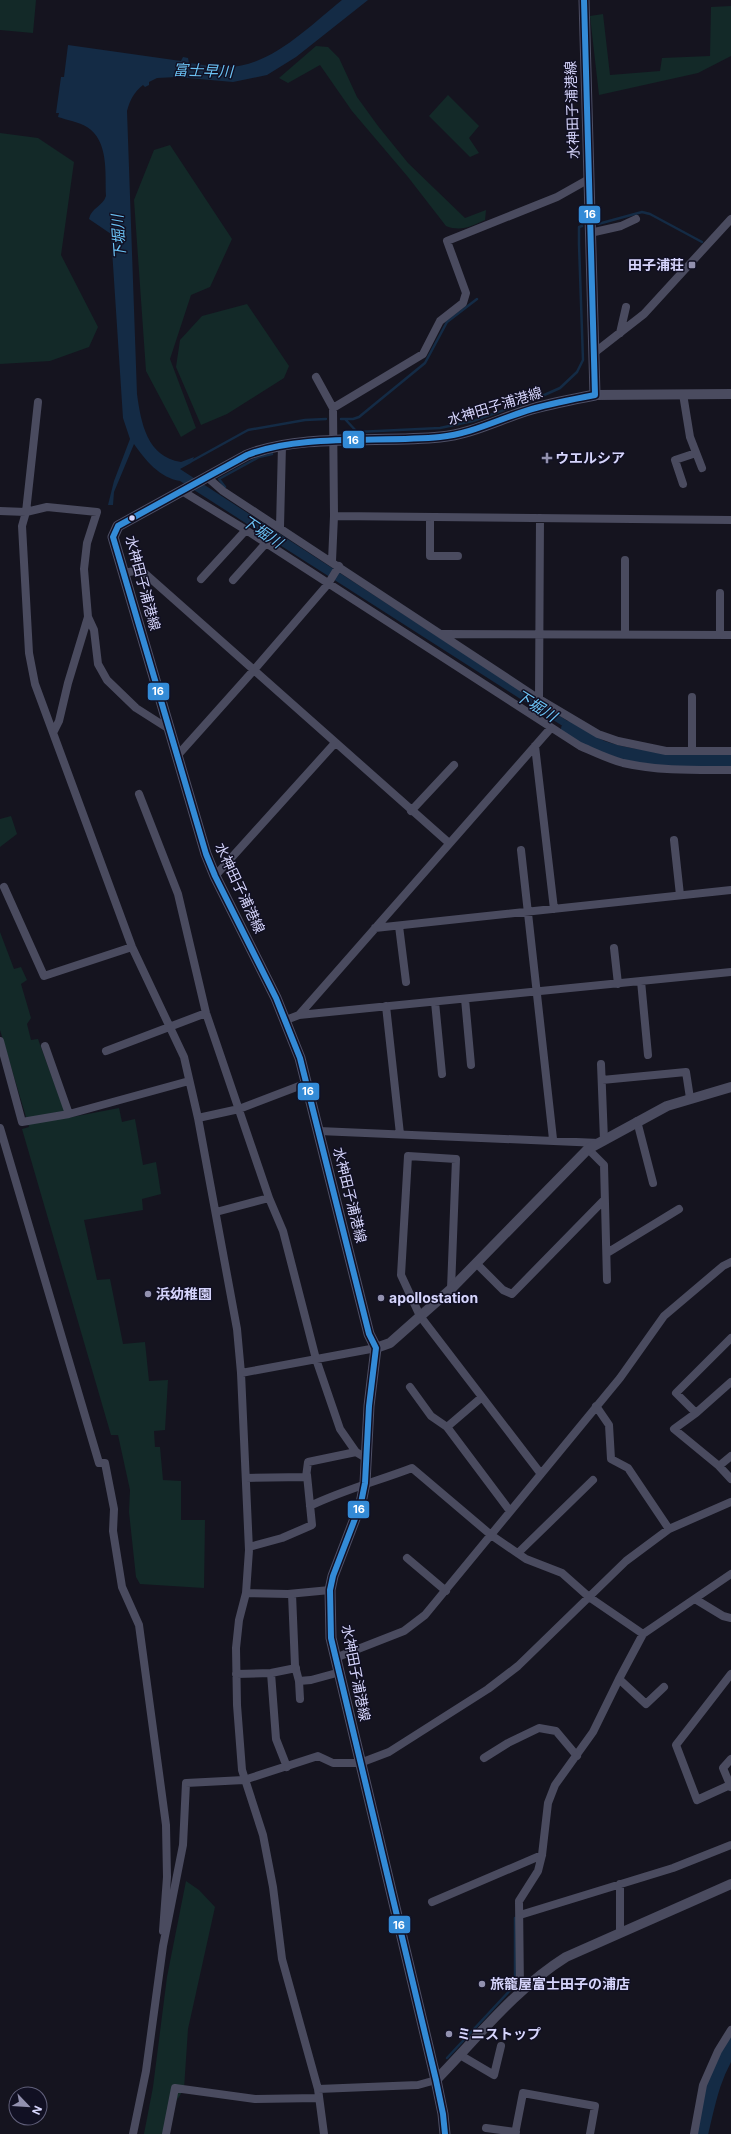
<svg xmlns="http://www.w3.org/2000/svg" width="731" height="2134" font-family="Inter,'Noto Sans JP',sans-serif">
  <rect width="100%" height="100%" fill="#15141f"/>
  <path fill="#132928" d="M 0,0 L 36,0 L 33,33 L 0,30 Z
    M 731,6 L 731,56 L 698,73 L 599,95 L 590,16 L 603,14 L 610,75 L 660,71 L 662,58 L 710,56 L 711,7 Z
    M 316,46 L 328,47 L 339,58 L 357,97 L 378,126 L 408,163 L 465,218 L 486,210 L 485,220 C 472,226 461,232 446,226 L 408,177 L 352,111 L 320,65 L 288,83 L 279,78 Z
    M 448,95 L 479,126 L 469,138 L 479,153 L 470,157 L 429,116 Z
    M 0,133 L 38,138 L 74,162 L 61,255 L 98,327 L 89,347 L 50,361 L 0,364 Z
    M 170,145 L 232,239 L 210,287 L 191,295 L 170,359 L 196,428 L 181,437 L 146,371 L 134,200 L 154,150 Z
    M 247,304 L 289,366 L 284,378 L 227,414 L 201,425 L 176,367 L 180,340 L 202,316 Z
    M 11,816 L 17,834 L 0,847 L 0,819 Z
    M 0,932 L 14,969 L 21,967 L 27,980 L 21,984 L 31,1018 L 27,1024 L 31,1040 L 38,1039 L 67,1118 L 119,1108 L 122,1122 L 135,1119 L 143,1165 L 156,1162 L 161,1194 L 142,1199 L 143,1210 L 84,1220 L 97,1280 L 110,1279 L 123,1344 L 145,1342 L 149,1381 L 168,1380 L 165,1430 L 154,1431 L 155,1447 L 160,1447 L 163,1480 L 181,1481 L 181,1520 L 205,1520 L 204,1588 L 140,1584 L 136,1577 L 129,1512 L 130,1490 L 118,1435 L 111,1435 L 22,1129 L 29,1127 L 0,1030 Z
    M 186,1881 L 199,1890 L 215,1907 L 188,2029 L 184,2089 L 166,2117 L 163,2134 L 144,2134 L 153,2087 L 167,1977 Z"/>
  <path fill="#142b45" d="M 342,0 L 368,0 L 296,57 L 267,75 L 233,82 L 177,77 L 157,78 L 149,82 L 149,85 L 145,87 L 143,85 C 134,92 130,100 127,111 L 137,394 C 141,423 147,457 181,462 L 194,457 L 191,463 L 180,469 L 589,735 L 586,741 L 180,481 C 160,478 145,460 134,444 L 114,492 L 113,505 L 108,505 L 114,481 L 130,439 L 123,418 L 111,234 L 89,219 C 91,208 103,206 106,196 C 105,173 109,141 87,127 C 79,122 67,120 58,117 L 59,113 L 56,113 L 61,77 L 64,77 L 68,45 L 181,61 L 183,57 L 188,58 L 189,63 C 200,64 212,67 223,67 C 269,69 308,27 342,0 Z"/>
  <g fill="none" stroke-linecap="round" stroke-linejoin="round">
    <path stroke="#142b45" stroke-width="2.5" d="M 598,224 L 642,212 L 650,214 L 702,242
      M 341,419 L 353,419 L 359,417 L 425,363 L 447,322 L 477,299
      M 345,419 L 357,432 L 440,428 L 473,421 L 533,400 L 560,388 L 577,372 L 583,360 L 579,244 L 579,227 L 582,226
      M 190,462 L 248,430 L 305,420 L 326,419
      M 225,487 L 219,479 L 259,457 L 272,454
      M 447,2058 L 515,1985 L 515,1918"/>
    <path stroke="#142b45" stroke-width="16" d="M 569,729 C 581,736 593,746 606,750 C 647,763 689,761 731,761
      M 700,2134 C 708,2100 712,2076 731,2046"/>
    <path stroke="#4a4b5f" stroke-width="8" d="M 590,233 L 621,226 L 636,219
      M 620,333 L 626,307
      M 594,353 L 644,314 L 731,219
      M 316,377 L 333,408
      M 683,394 L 690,437 L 702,468
      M 38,402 L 26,512 L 22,526 L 29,653 L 35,684 L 132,947 L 184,1057 L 198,1118 L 237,1329 L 241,1373 L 249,1550 L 246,1593
      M 207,477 L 223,491 L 539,699 L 598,734 L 618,741 L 666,751 L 731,751
      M 683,484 L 675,460 L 696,453
      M 182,491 L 246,530 L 580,746 C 594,752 608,759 623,763 C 659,771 695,770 731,770
      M 0,511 L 26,512 L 47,507 L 97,512 L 87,543 L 84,569 L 88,617 L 94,630 L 98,664 L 107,680 L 136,708 L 169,729
      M 334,516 L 731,520
      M 430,517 L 430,556 L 458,556
      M 280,527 L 282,445
      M 332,561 L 334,516 L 333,408 L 423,354 L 440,321 L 463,303 L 466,293 L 447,241 L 557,197 L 589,179
      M 123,573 L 141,570 L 449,843
      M 201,579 L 246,530
      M 233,580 L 266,543
      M 720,593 L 720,635
      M 442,634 L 731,635
      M 625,634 L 625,560
      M 692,697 L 692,751
      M 539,699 L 540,518
      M 54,731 L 59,721 L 68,683 L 88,617
      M 535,746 L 554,909
      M 177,756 L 253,671 L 328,584 L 339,566
      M 139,794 L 178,894 L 206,1013 L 269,1198 L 283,1231 L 316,1359 L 340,1429 L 356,1452 L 366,1458
      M 411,811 L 454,765
      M 674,840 L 680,895
      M 521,850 L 553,1139
      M 215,876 L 335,743
      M 4,887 L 44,976 L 132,947
      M 399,926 L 406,982
      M 375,928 L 731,890
      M 614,948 L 618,984
      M 641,981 L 648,1055
      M 465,999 L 471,1065
      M 435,1002 L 442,1074
      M 386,1006 L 400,1134
      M 299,1015 L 731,972
      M 286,1020 L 299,1015 L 550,729
      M 0,1041 L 22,1122 L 69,1114 L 189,1081
      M 45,1046 L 69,1114
      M 106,1051 L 206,1013
      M 601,1064 L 604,1140
      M 602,1080 L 686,1072 L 690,1098
      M 198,1118 L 239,1109 L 307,1083
      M 637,1121 L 653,1183
      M 0,1128 L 99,1463 L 105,1463 L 114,1509 L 113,1531 L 122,1587 L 139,1625 L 166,1825 L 167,1877 L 163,1931
      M 319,1131 L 599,1143
      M 588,1149 L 604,1165 L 607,1280
      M 216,1212 L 269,1198
      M 607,1253 L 679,1209
      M 477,1264 L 503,1290 L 512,1294 L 604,1200
      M 451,1289 L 456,1159 L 408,1156 L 401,1275 L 420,1316 L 541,1474
      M 731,1338 L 676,1393 L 696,1413 L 674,1429 L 719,1466 L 731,1479
      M 241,1373 L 376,1348
      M 410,1387 L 431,1416 L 447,1427 L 510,1511
      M 596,1406 L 609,1425 L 611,1459 L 628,1468 L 669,1529
      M 696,1413 L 731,1382
      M 447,1427 L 482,1397
      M 719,1466 L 731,1456
      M 246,1478 L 306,1477 L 308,1462 L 356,1452
      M 310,1506 C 343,1490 378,1481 412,1468 L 491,1535 L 526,1559 L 562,1573 L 589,1597 L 643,1634
      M 249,1547 L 282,1538 L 312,1525 L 307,1475
      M 518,1553 L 593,1480
      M 407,1558 L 446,1591
      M 292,1594 L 295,1666 L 299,1681 L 311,1680 L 333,1674
      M 695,1599 L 723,1616 L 731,1618
      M 335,1658 L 404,1631 L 425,1615 L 620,1378 L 664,1316 L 723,1266 L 731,1262
      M 271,1673 L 276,1739 L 287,1767
      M 236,1674 L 271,1673 L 296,1668
      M 619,1679 L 646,1704 L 664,1687
      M 299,1681 L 300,1699
      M 484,1758 L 508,1743 L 539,1728 L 556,1731 L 577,1756
      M 731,1759 L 723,1768 L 731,1787
      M 730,1785 L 697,1800 L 676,1745 L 731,1674
      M 620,1884 L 620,1933
      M 432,1902 L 542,1855
      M 520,1915 L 673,1868 L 731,1845
      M 520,1991 L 519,1901 L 538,1871 L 542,1855 L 548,1803 L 555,1785 L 593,1732 L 619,1679 L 643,1634 L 731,1574
      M 460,2055 L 494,2075 L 501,2046
      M 318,2089 L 418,2085 L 436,2080
      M 486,2128 L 516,2132
      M 133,2134 L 146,2071 L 163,1946 L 183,1845 L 186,1783 L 244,1780 L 318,1756 L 333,1763 L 360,1763 L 389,1752 L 488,1689 L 518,1666 L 626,1561 L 669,1529 L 731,1502
      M 166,2134 L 175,2088 L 255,2099 L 319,2098
      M 324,2134 L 318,2089 L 282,1959 L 273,1887 L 263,1835 L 242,1770 L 237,1705 L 236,1648 L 239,1620 L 246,1593 L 288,1594 L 330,1590
      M 515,2134 L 523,2093 L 595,2106 L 590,2134
      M 694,2134 L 703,2085 L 718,2051 L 731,2030"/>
    <path stroke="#4a4b5f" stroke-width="10" d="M 595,395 L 731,394
      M 376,1348 L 390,1343 L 451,1289 L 588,1149 L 667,1106 L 731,1087
      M 436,2080 C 478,2037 515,1989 566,1957 L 731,1884"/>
    <path stroke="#4d4f65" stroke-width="11" d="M 445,2134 L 443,2114 L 436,2080 L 331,1638 L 330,1590 L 333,1576 L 361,1503 L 365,1483 L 369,1406 L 376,1348 L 369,1334 L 300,1058 L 276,998 L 215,876 L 206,854 L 113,537 L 118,526 L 247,455 C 302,433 380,443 440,437 C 472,434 501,418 532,409 C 553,403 574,399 595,395 L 584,0"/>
    <g stroke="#111023" stroke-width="9">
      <path id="bus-1" d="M 445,2134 L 443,2114 L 436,2080 L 331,1638 L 330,1590 L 333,1576 L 361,1503 L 365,1483 L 369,1406 L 376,1348 L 369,1334 L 300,1058 L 276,998 L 215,876 L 206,854 L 113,537 L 118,526 L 247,455 C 302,433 380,443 440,437 C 472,434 501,418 532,409 C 553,403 574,399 595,395 L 584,0"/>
    </g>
    <use href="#bus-1" stroke="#338bd7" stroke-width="6"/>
  </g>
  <g fill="#9291af" stroke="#111023" stroke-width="1.5">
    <rect x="688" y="261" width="8" height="8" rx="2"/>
    <path d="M545 452h4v4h4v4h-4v4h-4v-4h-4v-4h4z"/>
    <circle cx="148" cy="1294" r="4"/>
    <circle cx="381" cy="1298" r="4"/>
    <circle cx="482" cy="1984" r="4"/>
    <circle cx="449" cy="2034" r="4"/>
  </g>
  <circle fill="#d6d5fc" stroke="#111023" stroke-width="1.5" cx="132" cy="518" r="3.5"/>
  <g text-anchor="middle" stroke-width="3" stroke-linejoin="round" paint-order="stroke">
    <g font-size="14" fill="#d6d5fc" stroke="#111023">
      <text transform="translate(572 110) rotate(-92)" y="5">水神田子浦港線</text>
      <text transform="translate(495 406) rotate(-17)" y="5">水神田子浦港線</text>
      <text transform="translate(143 583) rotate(75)" y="5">水神田子浦港線</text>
      <text transform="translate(240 888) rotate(65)" y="5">水神田子浦港線</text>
      <text transform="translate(350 1195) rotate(76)" y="5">水神田子浦港線</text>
      <text transform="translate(356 1673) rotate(79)" y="5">水神田子浦港線</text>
    </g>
    <g font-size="14" font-weight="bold" fill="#d6d5fc" stroke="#111023" text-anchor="start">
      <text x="684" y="270" text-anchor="end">田子浦荘</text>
      <text x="555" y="463">ウエルシア</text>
      <text x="156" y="1299">浜幼稚園</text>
      <text x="389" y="1303">apollostation</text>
      <text x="490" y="1989">旅籠屋富士田子の浦店</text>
      <text x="457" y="2039">ミニストップ</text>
    </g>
    <g font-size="15" font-style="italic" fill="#6bc2f4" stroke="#111023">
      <text transform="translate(203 71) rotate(2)" y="5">富士早川</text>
      <text transform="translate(119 237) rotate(-94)" y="5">下堀川</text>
      <text transform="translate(262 532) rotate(34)" y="5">下堀川</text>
      <text transform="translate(536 706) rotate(32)" y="5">下堀川</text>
    </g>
  </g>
  <g stroke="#111023" stroke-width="1.5">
    <rect x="578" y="205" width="23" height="19" rx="4" fill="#338bd7"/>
    <rect x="342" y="430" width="23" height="19" rx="4" fill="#338bd7"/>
    <rect x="147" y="682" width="23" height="19" rx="4" fill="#338bd7"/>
    <rect x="297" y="1082" width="23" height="19" rx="4" fill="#338bd7"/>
    <rect x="347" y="1500" width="23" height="19" rx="4" fill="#338bd7"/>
    <rect x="388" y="1915" width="23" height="19" rx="4" fill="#338bd7"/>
  </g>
  <g font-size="11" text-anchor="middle" font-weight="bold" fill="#fff">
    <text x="590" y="218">16</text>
    <text x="353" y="444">16</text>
    <text x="158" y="695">16</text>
    <text x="308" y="1095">16</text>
    <text x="359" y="1513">16</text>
    <text x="399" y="1929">16</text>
  </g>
  <g transform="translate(28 2106) rotate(115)"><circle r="19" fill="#111023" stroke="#605f7a"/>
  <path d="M0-3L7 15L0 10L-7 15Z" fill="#9291af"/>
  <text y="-6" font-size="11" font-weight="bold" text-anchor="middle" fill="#d6d5fc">N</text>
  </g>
</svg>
